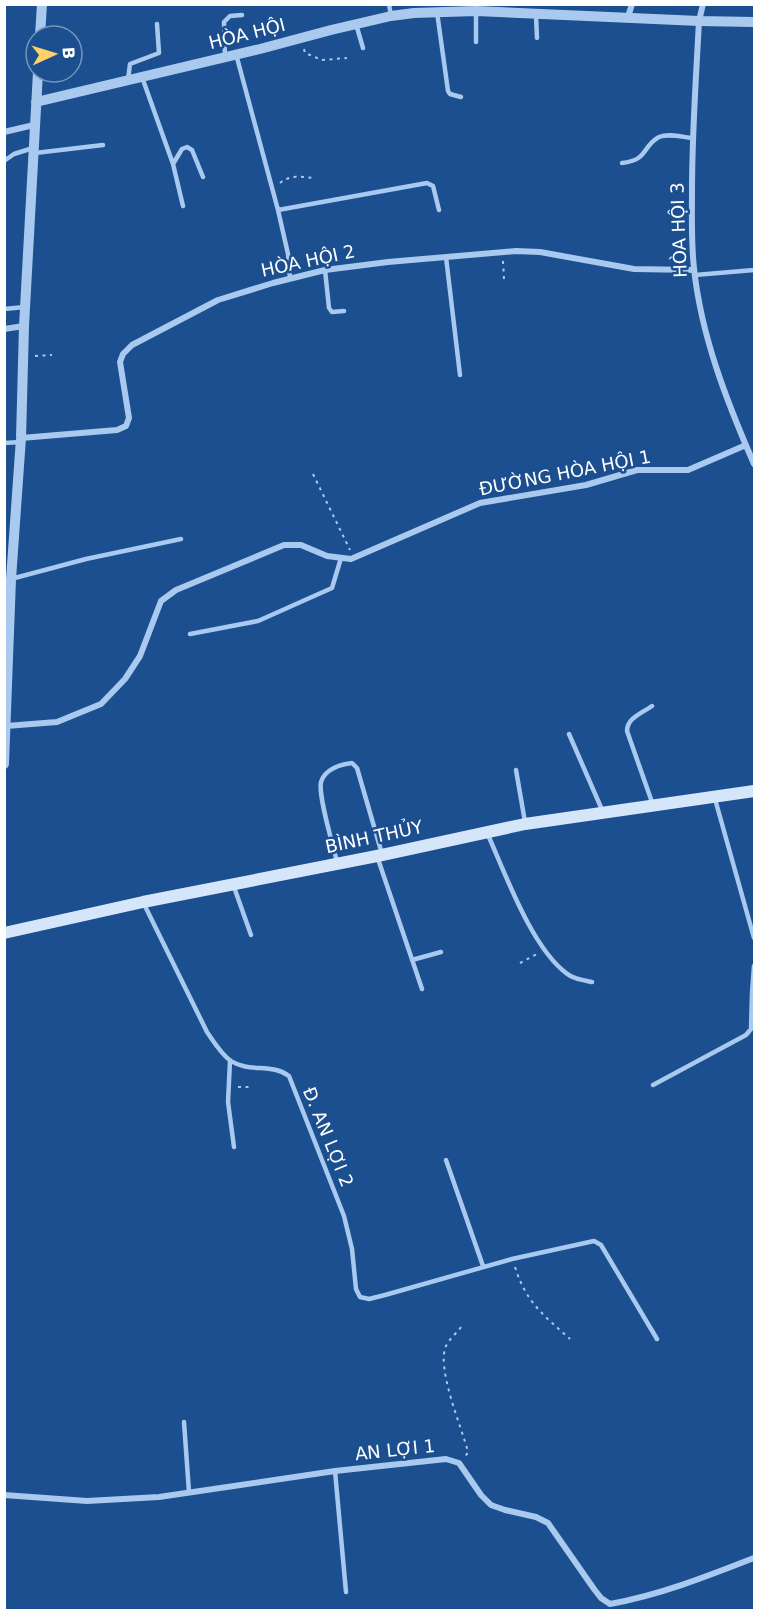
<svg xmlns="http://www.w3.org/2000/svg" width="759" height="1615" font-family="'DejaVu Sans',sans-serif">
  <rect width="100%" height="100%" fill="#1b4f8f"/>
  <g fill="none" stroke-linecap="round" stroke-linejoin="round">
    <path stroke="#a9c9ee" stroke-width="2" stroke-dasharray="3 4.5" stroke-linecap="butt" d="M 304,49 L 305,53 L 322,60 L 347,58
      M 280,183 C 291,174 301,177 315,178
      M 503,261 L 504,279
      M 35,356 L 52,355
      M 313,474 L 350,550
      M 520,963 L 537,954
      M 238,1087 L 251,1087
      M 515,1267 C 526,1302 543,1315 570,1339
      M 461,1327 C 457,1333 449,1339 446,1346 C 436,1368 462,1428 468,1452 L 465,1457"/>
    <path stroke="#a9c9ee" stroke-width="4.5" d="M 389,4 L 391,16
      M 476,11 L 476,42
      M 437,12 L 448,91 L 450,94 L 461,97
      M 536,16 L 537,38
      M 356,24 L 363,48
      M 236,54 L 278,210 L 288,254 L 290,278
      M 225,57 L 224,22 L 230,16 L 242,15
      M 142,77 L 173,164 L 182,149 L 187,147 L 192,150 L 203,177
      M 128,80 L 130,64 L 159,53 L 157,24
      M 35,153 L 103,145
      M 4,161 L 14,154 L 33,148
      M 622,163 C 649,160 642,146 659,137 C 669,133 682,137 692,138
      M 173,164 L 183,206
      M 278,210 L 427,183 L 433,186 L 439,210
      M 446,257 L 460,375
      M 325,270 L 329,308 L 332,312 L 344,311
      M 695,275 L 754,270
      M 4,309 L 25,307
      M 4,443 L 21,442
      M 11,579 L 86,559 L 181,539
      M 190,634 L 258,621 L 332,588 L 341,558
      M 652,706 C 642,713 627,718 627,731 L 653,805
      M 569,734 L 603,812
      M 516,770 L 525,822
      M 715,799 L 754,938
      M 488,835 C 506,875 531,946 566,973 C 573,979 582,980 592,982
      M 377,856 L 422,989
      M 337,862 C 333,845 318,796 321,782 C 325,769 341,764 352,763 L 357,768 L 382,854
      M 234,887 L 251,935
      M 143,902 L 207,1032 C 214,1042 221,1054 231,1061 C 249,1073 272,1063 289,1076 L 344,1216 L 352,1249 L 356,1289 L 360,1297 L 369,1299 L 385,1295 L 512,1259 L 594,1241 L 601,1245 L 657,1339
      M 412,960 L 441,952
      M 230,1061 L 228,1102 L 234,1147
      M 653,1085 L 746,1035 L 751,1029 L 752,993 L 754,966
      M 446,1160 L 483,1266
      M 184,1422 L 189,1492
      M 335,1471 L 346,1592"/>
    <path stroke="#a9c9ee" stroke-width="6" d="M 703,4 L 699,21 C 696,78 692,134 692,190 C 692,216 691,242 694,268 C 701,336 727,402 754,464
      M 628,17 L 632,4
      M 4,132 L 34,125
      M 4,329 L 24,326
      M 21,438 L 117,430 L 126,426 L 129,418 L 120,362 L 123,354 L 132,345 L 218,300 L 273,283 L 325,270 L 388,262 L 516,251 L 540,252 L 634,269 L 694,270
      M 6,726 L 57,722 L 101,704 L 125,679 L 140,656 L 161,601 L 176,590 L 284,545 L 301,545 L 327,556 L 351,559 L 480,503 L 586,485 L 637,470 L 688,470 L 746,445
      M 4,1495 L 87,1501 L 159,1497 L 335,1471 L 446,1459 L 459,1463 L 481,1495 L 491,1505 L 505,1510 L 536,1517 L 548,1523 L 594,1589 L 601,1598 L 610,1604 C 660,1595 708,1576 754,1558"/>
    <path stroke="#a9c9ee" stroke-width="10" d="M 40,36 L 42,4
      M 36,102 L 260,49 L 331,30 L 391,16 L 414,13 L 476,11 L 699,21 L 754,22
      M 4,764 L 11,579 L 21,438 L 24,326 L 38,72"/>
    <path stroke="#d6e6fa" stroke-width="12" d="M 4,933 L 143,902 L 382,855 L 525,824 L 754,791"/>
  </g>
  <g text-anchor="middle" stroke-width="5" stroke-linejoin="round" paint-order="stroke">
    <g font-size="18" fill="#fff" stroke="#1b4f8f">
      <text transform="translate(247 34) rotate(-14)" y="6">HÒA HỘI</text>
      <text transform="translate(679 230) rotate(-92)" y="6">HÒA HỘI 3</text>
      <text transform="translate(308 261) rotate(-12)" y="6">HÒA HỘI 2</text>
      <text transform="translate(565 473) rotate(-11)" y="6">ĐƯỜNG HÒA HỘI 1</text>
      <text transform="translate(374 837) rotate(-12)" y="6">BÌNH THỦY</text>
      <text transform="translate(328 1137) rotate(68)" y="6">Đ. AN LỢI 2</text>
      <text transform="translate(395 1450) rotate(-6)" y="6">AN LỢI 1</text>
    </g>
  </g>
  <rect width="759" height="1615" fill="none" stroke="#ffffff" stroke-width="12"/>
  <g transform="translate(54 54) rotate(86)"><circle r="28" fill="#1b4f8f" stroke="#7695bc" stroke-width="1.5"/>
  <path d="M0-4.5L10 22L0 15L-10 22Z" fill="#ffd166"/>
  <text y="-9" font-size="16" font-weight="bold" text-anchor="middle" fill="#ffffff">B</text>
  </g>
</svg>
